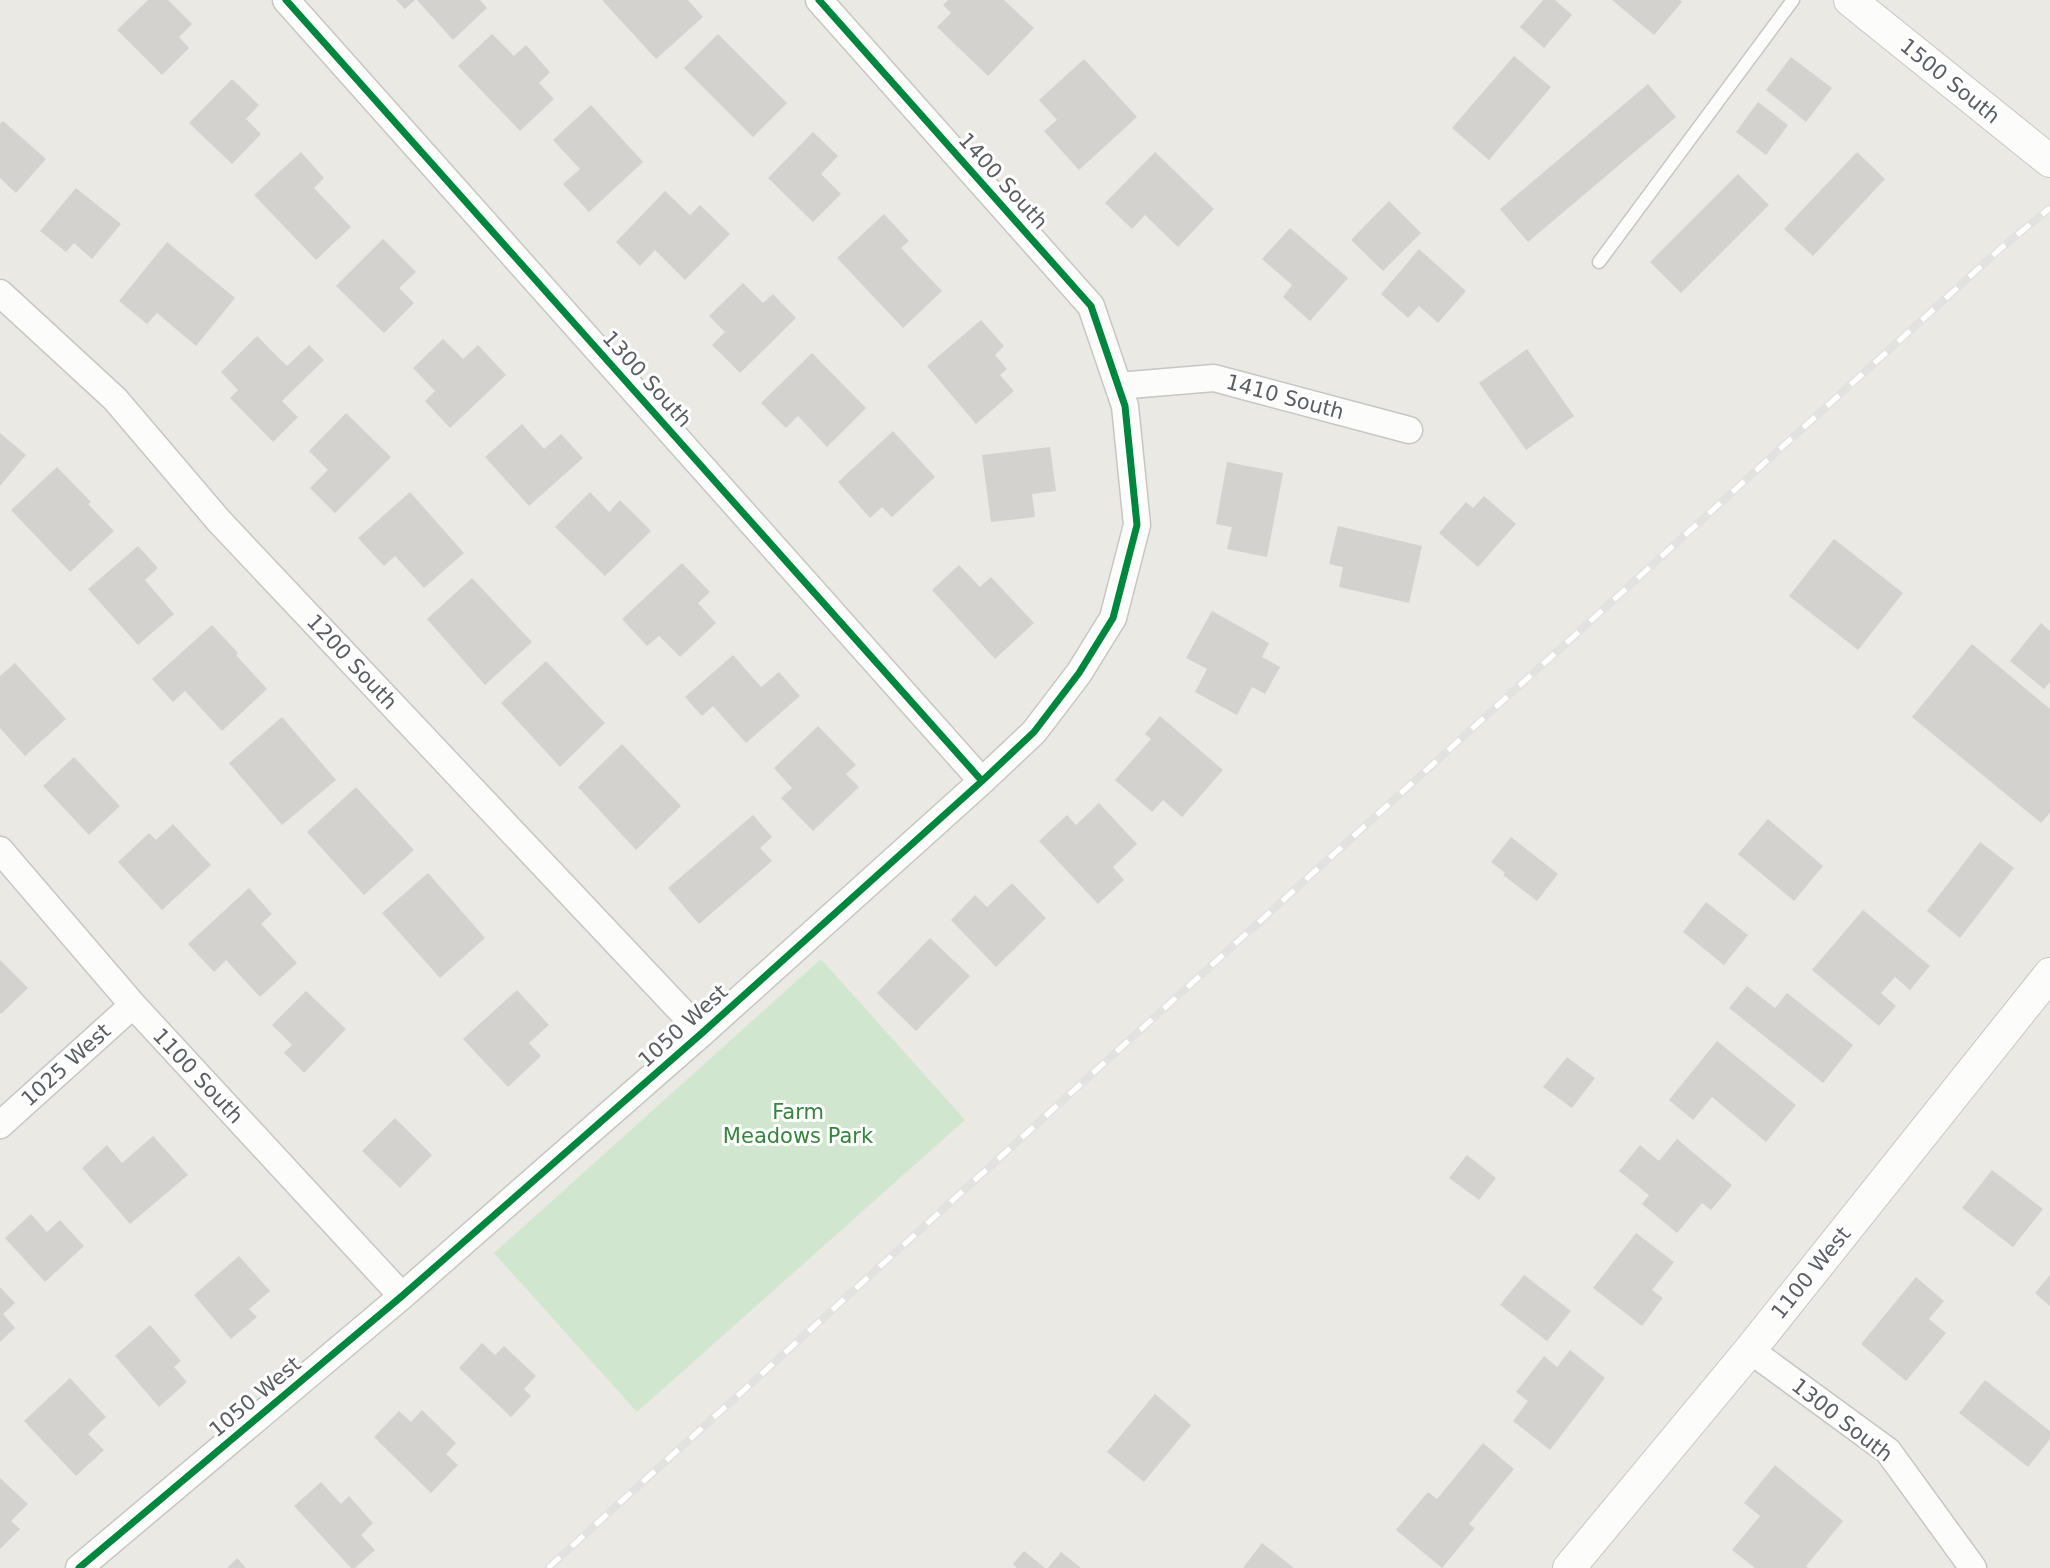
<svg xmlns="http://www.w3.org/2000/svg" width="2050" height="1568" font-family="'DejaVu Sans',sans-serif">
  <rect width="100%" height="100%" fill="#eae9e4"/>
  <path fill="#d1e6cf" d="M 821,959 L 965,1120 L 637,1412 L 494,1253 Z"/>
  <path fill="#d4d2cf" d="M 148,0 L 168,0 L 192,24 L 179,37 L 189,48 L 162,75 L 117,30 Z
    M 396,0 L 415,0 L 405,9 Z
    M 417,0 L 480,0 L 487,8 L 453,40 Z
    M 602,0 L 688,0 L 703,17 L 656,59 Z
    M 948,0 L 1004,0 L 1034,28 L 988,76 L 937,27 L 951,13 L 943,5 Z
    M 1543,0 L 1555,0 L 1572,15 L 1544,48 L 1520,27 Z
    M 1612,0 L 1680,0 L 1682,2 L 1654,35 Z
    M 492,34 L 514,56 L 526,45 L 550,72 L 539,83 L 554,99 L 520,131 L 458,66 Z
    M 718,34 L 787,103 L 753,137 L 684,68 Z
    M 1514,56 L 1551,87 L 1489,160 L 1452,128 Z
    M 1791,57 L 1832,88 L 1806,122 L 1766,90 Z
    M 1084,59 L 1137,117 L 1079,170 L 1044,131 L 1057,120 L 1039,100 Z
    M 232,79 L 259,105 L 246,119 L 261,134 L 232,164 L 189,123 Z
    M 1648,84 L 1676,117 L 1528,242 L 1500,209 Z
    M 1758,102 L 1788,125 L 1766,155 L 1736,132 Z
    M 591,105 L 643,162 L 589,212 L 563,184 L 580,169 L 553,140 Z
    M 3,121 L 46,159 L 16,193 L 0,178 L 0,124 Z
    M 813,132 L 838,156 L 821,174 L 841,194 L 813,222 L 768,178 Z
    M 301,152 L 324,178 L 314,188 L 351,227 L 316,260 L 254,195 Z
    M 1155,152 L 1214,209 L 1178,247 L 1145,215 L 1132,229 L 1105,203 Z
    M 1857,152 L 1885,179 L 1813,256 L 1784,229 Z
    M 1738,174 L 1769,205 L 1681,293 L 1650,262 Z
    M 76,188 L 121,224 L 92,259 L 74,243 L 66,252 L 40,231 Z
    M 665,191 L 690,215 L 700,205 L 730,234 L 685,280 L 655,250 L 640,266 L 616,242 Z
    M 1389,201 L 1421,233 L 1383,271 L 1351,240 Z
    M 884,214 L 909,241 L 901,248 L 942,291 L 903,328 L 837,258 Z
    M 1290,228 L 1348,278 L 1310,321 L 1283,297 L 1292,285 L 1262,259 Z
    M 383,239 L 416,272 L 399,288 L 414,303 L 384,333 L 336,286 Z
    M 167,242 L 235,298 L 196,346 L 157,313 L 147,324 L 119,301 Z
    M 1419,249 L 1466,291 L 1438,323 L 1419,306 L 1408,318 L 1381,294 Z
    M 743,283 L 763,303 L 773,294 L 796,318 L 740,373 L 712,345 L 725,332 L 709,316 Z
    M 981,320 L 1004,346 L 995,355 L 1007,369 L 1000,375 L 1014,391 L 976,424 L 927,366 Z
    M 257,336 L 287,366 L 309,345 L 324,360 L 282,401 L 298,417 L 273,442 L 230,398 L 238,390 L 221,372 Z
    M 443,339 L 463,359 L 478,345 L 506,375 L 450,428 L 425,401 L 435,391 L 413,368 Z
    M 1527,349 L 1574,416 L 1526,450 L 1479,383 Z
    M 812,353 L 866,408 L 827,447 L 798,416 L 786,428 L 761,403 Z
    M 346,413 L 391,457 L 335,513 L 310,488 L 328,470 L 309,451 Z
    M 522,424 L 544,449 L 561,434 L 583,458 L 529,506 L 485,457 Z
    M 893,431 L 935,477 L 892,517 L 882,507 L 870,518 L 838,482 Z
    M 0,433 L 26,455 L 0,486 Z
    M 1050,447 L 1056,491 L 1032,494 L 1035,517 L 991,522 L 982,455 Z
    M 1227,462 L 1283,473 L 1267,557 L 1227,549 L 1232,527 L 1216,524 Z
    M 57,467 L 91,502 L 88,504 L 114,531 L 70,572 L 11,510 Z
    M 410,492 L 464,553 L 424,588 L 395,556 L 384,566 L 358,538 Z
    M 590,492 L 609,512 L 620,500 L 651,531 L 605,576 L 555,527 Z
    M 1484,496 L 1516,524 L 1478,567 L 1439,533 L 1466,502 L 1473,508 Z
    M 1338,526 L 1422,546 L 1409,603 L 1339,587 L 1343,567 L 1329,564 Z
    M 1834,539 L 1903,593 L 1858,650 L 1789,596 Z
    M 138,546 L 158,568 L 145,580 L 174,614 L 138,645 L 88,589 Z
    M 682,563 L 710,592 L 698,603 L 716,623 L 680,657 L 659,636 L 647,646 L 622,619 Z
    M 959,565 L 980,587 L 991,577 L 1034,623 L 995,659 L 932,590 Z
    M 472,578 L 532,642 L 485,685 L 427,619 Z
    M 1212,611 L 1269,643 L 1262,657 L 1280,667 L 1265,694 L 1252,687 L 1237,715 L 1195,692 L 1207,669 L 1186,658 Z
    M 2041,623 L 2050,631 L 2050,682 L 2044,689 L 2010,661 Z
    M 212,625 L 238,653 L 236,655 L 267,689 L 222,731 L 185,691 L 173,702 L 152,679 Z
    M 1972,644 L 2050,709 L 2050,813 L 2041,823 L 1912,717 Z
    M 733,655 L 761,687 L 779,672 L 800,696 L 746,743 L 713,706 L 702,716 L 685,697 Z
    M 546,661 L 605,723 L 560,767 L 501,703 Z
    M 15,663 L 66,719 L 25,756 L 0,728 L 0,676 Z
    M 1160,716 L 1223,770 L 1182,817 L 1163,800 L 1152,812 L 1115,780 L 1151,739 L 1145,734 Z
    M 282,717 L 336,780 L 282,825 L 229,763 Z
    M 818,726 L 856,765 L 846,774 L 859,787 L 813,831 L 781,798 L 792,788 L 774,768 Z
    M 622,744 L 681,806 L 636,850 L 578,787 Z
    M 74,757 L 120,806 L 89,835 L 43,786 Z
    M 356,787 L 414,850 L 364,895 L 307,832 Z
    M 1099,803 L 1137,844 L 1113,867 L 1124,880 L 1098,904 L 1039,841 L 1067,815 L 1076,825 Z
    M 753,815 L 772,837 L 760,848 L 772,861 L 699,924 L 668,888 Z
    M 1768,819 L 1823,866 L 1794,901 L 1738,854 Z
    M 173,824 L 211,865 L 162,910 L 118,862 L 149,833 L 156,840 Z
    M 1511,837 L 1558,874 L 1537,901 L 1503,875 L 1505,873 L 1491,862 Z
    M 1980,842 L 2014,868 L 1960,938 L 1927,911 Z
    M 428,873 L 485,938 L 440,978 L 382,913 Z
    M 1012,883 L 1046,918 L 996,967 L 951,920 L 975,895 L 987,907 Z
    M 249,888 L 272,914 L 261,924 L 297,963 L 260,997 L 226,960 L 214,972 L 188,944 Z
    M 1706,902 L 1748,935 L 1724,965 L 1683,932 Z
    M 1863,910 L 1930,966 L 1910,990 L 1895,977 L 1881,993 L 1896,1006 L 1879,1026 L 1812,970 Z
    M 930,938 L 970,976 L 916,1031 L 877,993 Z
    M 0,960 L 28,988 L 1,1014 L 0,1013 Z
    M 1747,986 L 1775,1008 L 1787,993 L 1853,1045 L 1823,1083 L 1729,1008 Z
    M 517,990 L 549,1025 L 529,1043 L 541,1056 L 508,1087 L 463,1039 Z
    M 306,991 L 346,1029 L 304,1073 L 284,1053 L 292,1045 L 272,1025 Z
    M 1717,1041 L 1796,1105 L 1766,1142 L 1712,1097 L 1693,1120 L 1669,1100 Z
    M 1567,1057 L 1595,1078 L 1572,1108 L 1543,1087 Z
    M 395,1118 L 432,1155 L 400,1188 L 362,1151 Z
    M 153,1136 L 188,1175 L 130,1224 L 82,1168 L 107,1145 L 122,1163 Z
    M 1677,1139 L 1732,1185 L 1711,1210 L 1702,1203 L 1677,1233 L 1642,1204 L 1649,1195 L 1619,1171 L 1640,1145 L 1659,1161 Z
    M 1467,1155 L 1496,1178 L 1479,1200 L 1449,1178 Z
    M 1992,1170 L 2043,1209 L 2013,1247 L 1962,1208 Z
    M 31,1214 L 47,1232 L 60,1220 L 84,1246 L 45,1282 L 5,1238 Z
    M 1636,1233 L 1674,1262 L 1652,1290 L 1663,1298 L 1642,1326 L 1593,1288 Z
    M 239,1256 L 270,1291 L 249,1309 L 257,1317 L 231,1339 L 194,1295 Z
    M 1524,1275 L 1571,1311 L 1547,1341 L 1500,1305 Z
    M 2050,1275 L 2050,1306 L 2035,1293 Z
    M 1916,1277 L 1944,1301 L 1929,1319 L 1946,1333 L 1906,1381 L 1861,1344 Z
    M 0,1287 L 15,1303 L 3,1314 L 15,1328 L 0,1342 Z
    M 150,1325 L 181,1361 L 174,1367 L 187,1382 L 159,1407 L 115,1356 Z
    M 482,1343 L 495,1355 L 504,1346 L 536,1376 L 524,1389 L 531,1396 L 511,1417 L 459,1368 Z
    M 1570,1350 L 1605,1378 L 1550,1450 L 1513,1421 L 1528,1401 L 1516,1392 L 1544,1356 L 1557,1367 Z
    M 70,1378 L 106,1417 L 88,1434 L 104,1450 L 76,1476 L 24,1421 Z
    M 1985,1380 L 2050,1431 L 2050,1439 L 2028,1467 L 1959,1413 Z
    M 1155,1394 L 1191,1425 L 1144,1482 L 1107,1452 Z
    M 422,1410 L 456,1443 L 446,1454 L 458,1465 L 431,1493 L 374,1437 L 399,1411 L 411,1422 Z
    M 1483,1443 L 1514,1469 L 1469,1524 L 1475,1528 L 1442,1568 L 1396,1530 L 1428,1492 L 1437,1499 Z
    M 1775,1465 L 1843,1521 L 1806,1566 L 1808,1568 L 1755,1568 L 1732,1550 L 1760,1516 L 1744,1503 Z
    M 0,1478 L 28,1504 L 11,1521 L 20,1529 L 0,1549 Z
    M 321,1482 L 341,1504 L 349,1496 L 373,1523 L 361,1535 L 375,1550 L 355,1568 L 351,1568 L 294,1506 Z
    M 1262,1543 L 1294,1568 L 1243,1568 Z
    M 1024,1551 L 1045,1568 L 1017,1568 L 1013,1564 Z
    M 1061,1552 L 1081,1568 L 1048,1568 Z
    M 237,1558 L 246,1568 L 227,1568 Z"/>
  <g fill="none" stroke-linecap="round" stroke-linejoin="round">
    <g stroke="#c6c6c5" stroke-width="15">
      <path id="service" d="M 1599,262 L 1793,0"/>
    </g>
    <g stroke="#c6c6c5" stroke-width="29">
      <path id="minor" d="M 286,0 L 982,781
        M 0,293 L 115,399 L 219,521 L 702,1033
        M 1118,386 L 1214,378 L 1409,430
        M 0,850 L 133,1005 L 402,1296
        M 0,1125 L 133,1005
        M 1750,1350 L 1888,1451 L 1973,1568
        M 79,1568 L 402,1296 L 702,1033 L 982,781 L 1034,732 L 1079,673 L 1113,618 L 1137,525 L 1125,406 L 1091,306 L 819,0"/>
    </g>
    <g stroke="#c6c6c5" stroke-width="34">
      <path id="tertiary" d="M 1850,0 L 2050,161
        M 1569,1568 L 1750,1350 L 2050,974"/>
    </g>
    <use href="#service" stroke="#fcfcfb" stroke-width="12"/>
    <use href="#minor" stroke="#fcfcfb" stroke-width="26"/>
    <use href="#tertiary" stroke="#fcfcfb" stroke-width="32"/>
    <g stroke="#e2e2e1" stroke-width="8">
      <path id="rail" d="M 548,1568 L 2000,249 L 2050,208"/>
    </g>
    <use href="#rail" stroke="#fff" stroke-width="5" stroke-dasharray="16" stroke-linecap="butt"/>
    <g stroke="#fff" stroke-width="11">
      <path id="cycleway" d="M 286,0 L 982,781
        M 79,1568 L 402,1296 L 702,1033 L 982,781 L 1034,732 L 1079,673 L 1113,618 L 1137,525 L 1125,406 L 1091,306 L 819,0"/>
    </g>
    <use href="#cycleway" stroke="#00873e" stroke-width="7"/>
  </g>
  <g text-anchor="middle" stroke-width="6" stroke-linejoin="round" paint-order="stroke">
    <g font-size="21" fill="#5a5d62" stroke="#fff">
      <text transform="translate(1950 81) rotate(39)" y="7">1500 South</text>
      <text transform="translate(1003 181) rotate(48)" y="7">1400 South</text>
      <text transform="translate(647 379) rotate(48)" y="7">1300 South</text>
      <text transform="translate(1285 397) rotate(15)" y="7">1410 South</text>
      <text transform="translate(352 662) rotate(47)" y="7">1200 South</text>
      <text transform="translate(683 1026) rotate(-42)" y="7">1050 West</text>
      <text transform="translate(66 1065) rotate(-42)" y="7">1025 West</text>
      <text transform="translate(198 1076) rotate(47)" y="7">1100 South</text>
      <text transform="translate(1811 1273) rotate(-51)" y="7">1100 West</text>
      <text transform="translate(255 1397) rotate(-40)" y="7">1050 West</text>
      <text transform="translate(1842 1420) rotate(38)" y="7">1300 South</text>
    </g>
    <g font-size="21" fill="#35853c" stroke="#fff">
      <text x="798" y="1119">Farm<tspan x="798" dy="24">Meadows Park</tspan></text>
    </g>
  </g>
</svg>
